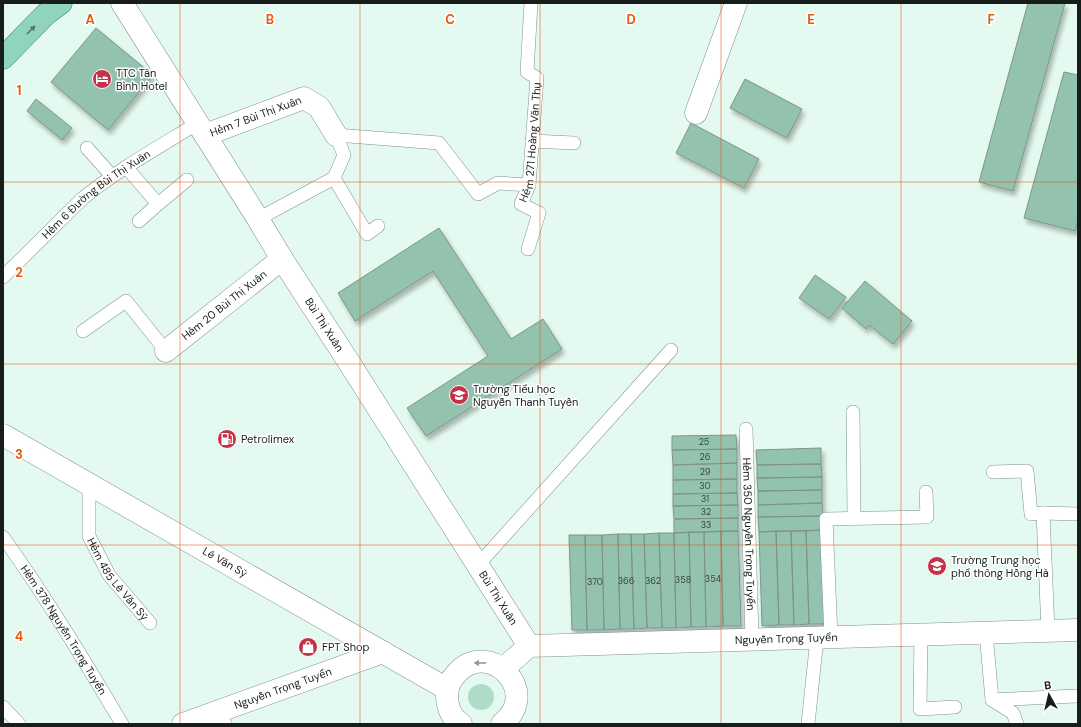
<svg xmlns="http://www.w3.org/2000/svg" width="1081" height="727" font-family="'DM Sans',sans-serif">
  <defs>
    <filter id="shadow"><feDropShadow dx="2.5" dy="4.5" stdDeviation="2" flood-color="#0004"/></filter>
  </defs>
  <rect width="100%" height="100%" fill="#e4f9f0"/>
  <path fill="#afdbc9" d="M468 697a13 13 0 1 1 26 0a13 13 0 1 1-26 0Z"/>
  <path fill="#93c2af" stroke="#80938b" filter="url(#shadow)" d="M 1028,3 L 1065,3 L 1013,191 L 979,182 Z
    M 96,28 L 153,75 L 108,130 L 51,82 Z
    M 1064,72 L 1078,75 L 1078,220 L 1075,231 L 1024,218 Z
    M 745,79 L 802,109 L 787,138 L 730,108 Z
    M 36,99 L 72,128 L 62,140 L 27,111 Z
    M 691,123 L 759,159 L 744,188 L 676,153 Z
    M 439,228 L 511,339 L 543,319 L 562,349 L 426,436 L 407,408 L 488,356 L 433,271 L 355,321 L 338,293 Z
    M 815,275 L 846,297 L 829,319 L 799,298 Z
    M 865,281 L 912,321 L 893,344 L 869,325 L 866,329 L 842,308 Z
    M 736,435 L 737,449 L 672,450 L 672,436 Z
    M 821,448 L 821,464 L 757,465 L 756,450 Z
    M 737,449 L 737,463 L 673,465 L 672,450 Z
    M 737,463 L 737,479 L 673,480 L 673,465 Z
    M 821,464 L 822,477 L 757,478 L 757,465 Z
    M 822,477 L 822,490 L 758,491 L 757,478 Z
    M 737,479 L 737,493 L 673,494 L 673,480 Z
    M 822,490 L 822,503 L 758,505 L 758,491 Z
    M 737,493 L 738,505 L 673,506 L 673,494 Z
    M 822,503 L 823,516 L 758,517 L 758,505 Z
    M 738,505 L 738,518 L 674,519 L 673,506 Z
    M 823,516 L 823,530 L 759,532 L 758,517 Z
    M 738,518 L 738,531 L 674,533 L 674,519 Z
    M 823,530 L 826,624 L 809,624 L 806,531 Z
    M 721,531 L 738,531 L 741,626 L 723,626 Z
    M 721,531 L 723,626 L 706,627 L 704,532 Z
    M 776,531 L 779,625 L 762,626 L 759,532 Z
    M 776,531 L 791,531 L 794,625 L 779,625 Z
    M 791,531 L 806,531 L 809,624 L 794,625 Z
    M 689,532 L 704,532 L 706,627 L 691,627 Z
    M 689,532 L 691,627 L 676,628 L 674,533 Z
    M 659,533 L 674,533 L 676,628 L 662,628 Z
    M 659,533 L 662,628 L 647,628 L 644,534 Z
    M 618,534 L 631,534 L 634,629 L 620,629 Z
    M 618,534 L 620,629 L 604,630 L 602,535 Z
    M 631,534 L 644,534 L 647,628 L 634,629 Z
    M 569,535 L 585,535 L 587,630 L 572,630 Z
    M 585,535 L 602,535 L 604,630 L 587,630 Z"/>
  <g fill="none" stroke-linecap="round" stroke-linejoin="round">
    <g stroke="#80938b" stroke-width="14">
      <g id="lane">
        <path d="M 532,141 L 574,143"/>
        <path d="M 87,148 L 112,176"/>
        <path d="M 126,167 L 158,204 L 187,180"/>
        <path d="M 334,178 L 367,234 L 378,226"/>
        <path d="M 258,219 L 334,178 L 344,155 L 336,135 L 439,143 L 478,194 L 498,183 L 529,185"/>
        <path d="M 139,221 L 158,204"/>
        <path id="s1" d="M 528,249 L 539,213 L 521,204 L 529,185 L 537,78 L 527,72 L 531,3"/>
        <path id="s2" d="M 3,277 L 83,198 C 119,169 159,147 198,123"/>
        <path d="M 83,331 L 126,301 L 166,351"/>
        <path d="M 853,412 L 854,518"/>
        <path id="s3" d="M 746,429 L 752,639"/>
        <path d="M 993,472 L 1027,471 L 1031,514 L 1043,513"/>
        <path id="s4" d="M 89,484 L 89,536 L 109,575 L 150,623"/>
        <path id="s5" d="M 3,537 C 46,597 84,660 122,724"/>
        <path d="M 478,565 L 671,350"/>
        <path d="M 1048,631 L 1043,513 L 1078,514"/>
        <path d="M 986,633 L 992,700 L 1013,713 L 1017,724"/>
        <path d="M 921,634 L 920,709 L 955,707"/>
        <path d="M 831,637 L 826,519 L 927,517 L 926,492"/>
        <path d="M 992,700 L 1076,696"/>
        <path d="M 3,707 L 19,724"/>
        <path d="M 219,711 L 225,724"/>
        <path d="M 808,724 L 817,638"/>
      </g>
    </g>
    <g stroke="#80938b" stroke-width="23">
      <g id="street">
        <path id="s6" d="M 122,3 L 258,219 L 282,259 L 350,364 L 529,646"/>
        <path d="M 696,113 L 736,3"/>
        <path id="s7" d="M 205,135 L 304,98 L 319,107 L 336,135"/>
        <path id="s8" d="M 166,351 L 282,259"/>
        <path id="s9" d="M 183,724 L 383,652"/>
      </g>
    </g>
    <g stroke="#80938b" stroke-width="23">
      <g id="secondary">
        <path id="s10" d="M 3,435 L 447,689"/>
        <path id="s11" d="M 503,669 L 529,646 L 1078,630"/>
        <path d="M 461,724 C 451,718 447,706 447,695 C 447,686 451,679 457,673 C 488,638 543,691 502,724"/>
      </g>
    </g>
    <g stroke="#368169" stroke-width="23">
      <path id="primary" d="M 3,58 L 46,14 L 61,3"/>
    </g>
    <use href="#lane" stroke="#fff" stroke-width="13"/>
    <use href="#street" stroke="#fff" stroke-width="22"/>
    <use href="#secondary" stroke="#fff" stroke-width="22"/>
    <use href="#primary" stroke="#91d4be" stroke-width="22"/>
  </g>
  <defs><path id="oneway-solid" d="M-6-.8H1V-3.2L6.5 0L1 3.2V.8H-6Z"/></defs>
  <use fill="#54786c" href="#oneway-solid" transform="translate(31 30) rotate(-45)"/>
  <use fill="#969998" href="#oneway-solid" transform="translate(480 663) rotate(179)"/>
  <path fill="none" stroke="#e8590c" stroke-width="1" stroke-opacity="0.55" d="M 180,3 L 180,724M 360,3 L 360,724M 540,3 L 540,724M 721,3 L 721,724M 901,3 L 901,724M 3,182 L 1078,182M 3,364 L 1078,364M 3,545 L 1078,545"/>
  <defs>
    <g id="hotel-disc" transform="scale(1)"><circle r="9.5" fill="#c33247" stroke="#fff"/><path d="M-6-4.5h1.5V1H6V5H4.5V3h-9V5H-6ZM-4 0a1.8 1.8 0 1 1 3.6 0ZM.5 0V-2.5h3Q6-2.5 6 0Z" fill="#fff"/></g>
    <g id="school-disc" transform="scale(1)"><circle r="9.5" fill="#c33247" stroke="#fff"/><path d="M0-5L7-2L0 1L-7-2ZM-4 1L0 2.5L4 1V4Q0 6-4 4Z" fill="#fff"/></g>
    <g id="fuel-disc" transform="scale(1)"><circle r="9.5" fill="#c33247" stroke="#fff"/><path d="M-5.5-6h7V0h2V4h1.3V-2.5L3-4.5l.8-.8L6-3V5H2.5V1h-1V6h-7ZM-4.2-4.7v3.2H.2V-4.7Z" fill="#fff"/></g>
    <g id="shop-disc" transform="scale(1)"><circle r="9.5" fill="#c33247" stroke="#fff"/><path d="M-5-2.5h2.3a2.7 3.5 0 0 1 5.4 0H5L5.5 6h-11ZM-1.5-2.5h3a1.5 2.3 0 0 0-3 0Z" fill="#fff"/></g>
  </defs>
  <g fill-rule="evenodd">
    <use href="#hotel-disc" x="102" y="79"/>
    <use href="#school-disc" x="459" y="395"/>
    <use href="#fuel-disc" x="227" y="439"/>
    <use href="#school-disc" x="937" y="566"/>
    <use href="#shop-disc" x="308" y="647"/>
  </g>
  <g text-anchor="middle" stroke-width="3" stroke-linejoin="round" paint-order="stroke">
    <g font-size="9" fill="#35463f">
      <text x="704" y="445">25</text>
      <text x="705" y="460">26</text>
      <text x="705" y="475">29</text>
      <text x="705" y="489">30</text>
      <text x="705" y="502">31</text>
      <text x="706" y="515">32</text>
      <text x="706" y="528">33</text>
      <text x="713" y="582">354</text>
      <text x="683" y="583">358</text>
      <text x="626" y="584">366</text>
      <text x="653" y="584">362</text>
      <text x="595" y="585">370</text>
    </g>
    <g font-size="11" fill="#161d1a" stroke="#fff" text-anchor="start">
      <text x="116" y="77">TTC Tân<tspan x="116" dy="13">Bình Hotel</tspan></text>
      <text x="473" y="393">Trường Tiểu học<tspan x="473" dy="13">Nguyễn Thanh Tuyền</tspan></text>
      <text x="241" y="443">Petrolimex</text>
      <text x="951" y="564">Trường Trung học<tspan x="951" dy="13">phổ thông Hồng Hà</tspan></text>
      <text x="322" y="651">FPT Shop</text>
    </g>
    <g font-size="11" fill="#161d1a" stroke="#fff">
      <text dy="4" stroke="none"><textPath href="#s7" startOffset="54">Hẻm 7 Bùi Thị Xuân</textPath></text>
      <text dy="4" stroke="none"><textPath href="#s1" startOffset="121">Hẻm 271 Hoàng Văn Thụ</textPath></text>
      <text dy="4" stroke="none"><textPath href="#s2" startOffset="125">Hẻm 6 Đường Bùi Thị Xuân</textPath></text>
      <text dy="4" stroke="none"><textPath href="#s8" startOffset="74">Hẻm 20 Bùi Thị Xuân</textPath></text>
      <text dy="4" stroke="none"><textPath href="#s6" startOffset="380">Bùi Thị Xuân</textPath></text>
      <text dy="4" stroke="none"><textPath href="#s3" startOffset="105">Hẻm 350 Nguyễn Trọng Tuyển</textPath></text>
      <text dy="4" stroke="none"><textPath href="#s10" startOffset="256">Lê Văn Sỹ</textPath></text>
      <text dy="4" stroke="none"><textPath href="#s4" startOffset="104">Hẻm 485 Lê Văn Sỹ</textPath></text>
      <text dy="4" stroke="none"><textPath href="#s6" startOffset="704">Bùi Thị Xuân</textPath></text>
      <text dy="4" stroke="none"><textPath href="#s5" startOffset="111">Hẻm 378 Nguyễn Trọng Tuyển</textPath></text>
      <text dy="4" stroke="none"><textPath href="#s11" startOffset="292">Nguyễn Trọng Tuyển</textPath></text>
      <text dy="4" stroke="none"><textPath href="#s9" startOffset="106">Nguyễn Trọng Tuyển</textPath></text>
    </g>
  </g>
  <g font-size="13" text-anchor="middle" font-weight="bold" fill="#e8590c" stroke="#fff" stroke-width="3" stroke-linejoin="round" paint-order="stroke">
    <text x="90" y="24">A</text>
    <text x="270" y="24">B</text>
    <text x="450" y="24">C</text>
    <text x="631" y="24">D</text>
    <text x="811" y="24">E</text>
    <text x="991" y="24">F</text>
    <text x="19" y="95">1</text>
    <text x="19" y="277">2</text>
    <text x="19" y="459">3</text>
    <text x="19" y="641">4</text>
  </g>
  <rect width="1081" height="727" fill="none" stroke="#161d1a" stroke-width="8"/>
  <g transform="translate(1049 695) rotate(352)" stroke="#ffffff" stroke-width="3" paint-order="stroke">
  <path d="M0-3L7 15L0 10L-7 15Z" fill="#161d1a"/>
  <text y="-6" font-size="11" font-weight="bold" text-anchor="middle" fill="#161d1a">B</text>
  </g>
</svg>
